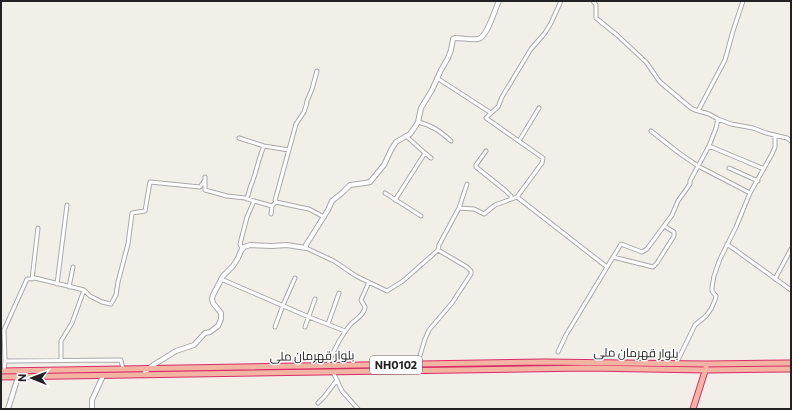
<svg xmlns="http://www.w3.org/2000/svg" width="792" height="410" font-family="Commissioner,Cairo,sans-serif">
  <rect width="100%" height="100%" fill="#f2efe9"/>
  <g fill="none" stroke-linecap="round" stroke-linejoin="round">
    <g stroke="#a9a9a9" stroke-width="5">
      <path id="minor" d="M 593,1 L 596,5 L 596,18 L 617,35 L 646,62 L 660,82 L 691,108 L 695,110 L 709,114 L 718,119 L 731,124 L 753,128 L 766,133 L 787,138 L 791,141
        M 437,78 L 491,113
        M 698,111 L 725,60 L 733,31 L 743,1
        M 418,122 C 432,125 441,132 451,141
        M 651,131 L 679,153 L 698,166 L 750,193
        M 406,136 L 425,153 L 431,158
        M 239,138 L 264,146 L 289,150
        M 519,141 L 539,108
        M 709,146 L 764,169
        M 486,151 L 476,165 L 476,167 L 506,191 L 511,196 L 511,199
        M 729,168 L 758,181
        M 205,177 L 205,190 L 227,196 L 245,198 L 254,201 L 247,217 L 240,244 L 242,249
        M 385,193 L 421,216
        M 517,197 L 607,267
        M 247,199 C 249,191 250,187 253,180 C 257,169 259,157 264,146
        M 395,200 L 425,153
        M 254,201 L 272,206 L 276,202 L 299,207 L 309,209 L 324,217
        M 276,202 L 275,200 L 276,197 L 296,124 L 304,112 L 306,106 L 307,101 L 312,89 L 317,71
        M 459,208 L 474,209 L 484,214 L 495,205 L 517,197 L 542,163 L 543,158 L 486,118 L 491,113 L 498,107 L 502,97 L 531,49 L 545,33 L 551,23 L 561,1
        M 271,214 L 272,206
        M 727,244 L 791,290
        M 306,248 L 334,261 L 356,276 L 387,291 L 403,281 L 438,250 L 439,245 L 459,208 L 467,184
        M 613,257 L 653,267 L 657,263 L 674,236 L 674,232 L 664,226
        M 32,279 L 38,228
        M 221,279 L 309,317 L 345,331
        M 775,279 L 791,249
        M 57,284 L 67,205
        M 69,287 L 73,267
        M 328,324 L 339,293
        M 275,327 L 283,305 L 295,278
        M 305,327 L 315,299
        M 558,352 L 566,335 L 621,244 L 642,252 L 647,249 L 672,215 L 678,201 L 690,184 L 690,181 L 709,146 L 716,128 L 718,119
        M 5,361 L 4,330 L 27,279 L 35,278 L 84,290 L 90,296 L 102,302 L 111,304 L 116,295 L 118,282 L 128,244 L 132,213 L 145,211 L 150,182 L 200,187 L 205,180
        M 61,361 L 61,341 L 72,323 L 84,290
        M 676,364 L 695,325 L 706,316 L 711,309 L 715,300 L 716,296 L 712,291 L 712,287 L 714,276 L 720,259 L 736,227 L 750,193 L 772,154 L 775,147 L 775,135
        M 417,365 L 425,339 L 429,330 L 452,303 L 471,274 L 471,271 L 467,267 L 438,250
        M 327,366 C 333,352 340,337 350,325 C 355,319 364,316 365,307 L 361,300 L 369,282
        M 4,371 L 5,361 L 121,360 L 123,369
        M 333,372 L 342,391 L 358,409
        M 318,403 L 324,397 L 337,380"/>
    </g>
    <g stroke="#a9a9a9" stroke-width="6">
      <path id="tertiary" d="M 143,375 L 148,369 L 155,364 L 176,351 L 194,345 L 205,333 L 210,332 L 218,326 L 221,319 L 221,313 L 213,303 L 212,299 L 213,295 L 223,276 L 233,266 L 238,258 L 241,251 L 244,247 L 250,245 L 272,246 L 287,245 L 306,248 L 306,245 L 328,210 L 332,201 L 342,193 L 350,185 L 365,183 L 370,182 L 384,165 L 391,150 L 396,142 L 410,134 L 415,127 L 418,122 L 421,108 L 432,90 L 441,70 L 448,58 L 451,50 L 453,39 L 455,38 C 462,38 471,40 478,39 C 487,38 495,9 499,1
        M 8,409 L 18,377
        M 92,409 L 92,400 L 103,376"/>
    </g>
    <g stroke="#dc2a67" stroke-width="7">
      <path id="trunk" d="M 1,371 L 545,362 L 706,364 L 791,363
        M 1,377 L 587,368 L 706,370 L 791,369
        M 693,409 L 706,368"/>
    </g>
    <use href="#minor" stroke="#fff" stroke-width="3"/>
    <use href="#tertiary" stroke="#fff" stroke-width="4"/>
    <use href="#trunk" stroke="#f2b4a3" stroke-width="5"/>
  </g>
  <g text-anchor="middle" stroke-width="3" stroke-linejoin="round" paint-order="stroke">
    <rect fill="#fff" stroke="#646464" stroke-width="1" x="370" y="356" width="52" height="18" rx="3"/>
    <g font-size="11" font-weight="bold" fill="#222">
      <text x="396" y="369">NH0102</text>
    </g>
    <g font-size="12" fill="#222" stroke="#fff">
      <text transform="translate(636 353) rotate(1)" y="4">بلوار قهرمان ملی</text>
      <text transform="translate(312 356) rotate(-1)" y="4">بلوار قهرمان ملی</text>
    </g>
  </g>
  <rect width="792" height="410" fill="none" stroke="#222222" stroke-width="4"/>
  <g transform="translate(32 378) rotate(271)" stroke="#ffffff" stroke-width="3" paint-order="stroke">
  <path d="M0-3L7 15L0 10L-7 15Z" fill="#222222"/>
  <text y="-6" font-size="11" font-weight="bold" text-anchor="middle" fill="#222222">N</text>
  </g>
</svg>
